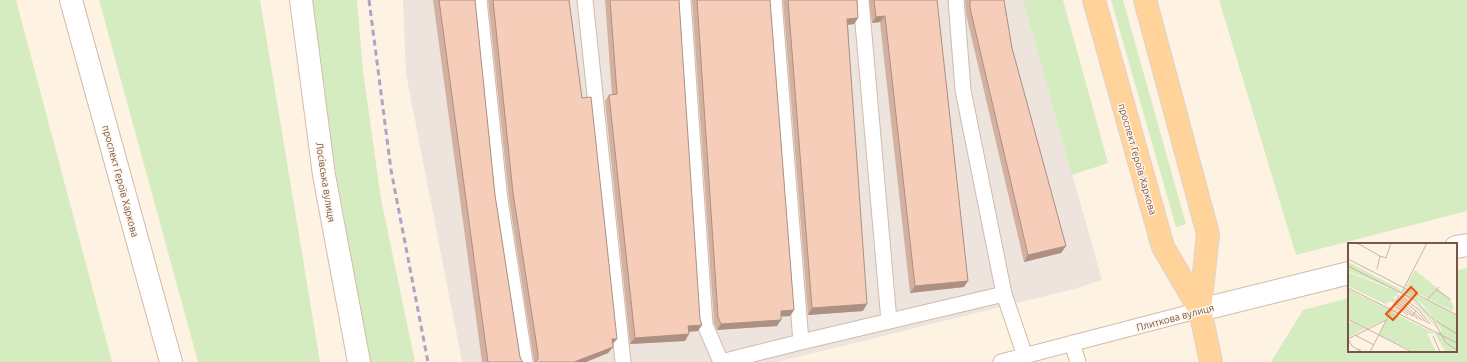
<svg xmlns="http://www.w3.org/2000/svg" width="1467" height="362" font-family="Ubuntu,sans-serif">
  <rect width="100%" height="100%" fill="#fef2e3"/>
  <path fill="#ede4de" d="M 403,0 L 1023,0 L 1102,280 L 1074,289 L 777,362 L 462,362 L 406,74 Z"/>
  <path fill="#d5ecc0" d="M 0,0 L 16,0 L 112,362 L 0,362 Z
    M 99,0 L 260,0 L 320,362 L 198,362 Z
    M 308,0 L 357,0 L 363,71 L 381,199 L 415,362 L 370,362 L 317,67 Z
    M 1023,0 L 1063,0 L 1108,163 L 1072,175 Z
    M 1111,0 L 1123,0 L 1186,224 L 1176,227 Z
    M 1219,0 L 1467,0 L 1467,211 L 1296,255 Z
    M 1467,268 L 1467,362 L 1271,362 L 1303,310 L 1349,298 L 1349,351 L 1456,351 L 1456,271 Z"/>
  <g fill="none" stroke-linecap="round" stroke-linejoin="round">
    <g stroke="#d2baab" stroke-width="17">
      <path id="service" d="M 479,0 L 500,200 L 525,362
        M 585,0 L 623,362
        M 683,0 L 705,325 L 721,362
        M 774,0 L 801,342
        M 861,0 L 889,321
        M 956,0 L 963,90 L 1004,294
        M 1072,343 L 1078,362
        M 721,362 L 801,342 L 1004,294 L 1025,356
        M 1001,362 L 1200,310"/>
    </g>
    <g stroke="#d2baab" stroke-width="24">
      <path id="tertiary" d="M 71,0 L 171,362
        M 1456,247 L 1467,245
        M 1200,310 L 1349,273"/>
    </g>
    <g stroke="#d5baa8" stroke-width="24">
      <path id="secondary" d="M 301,0 L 324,175 L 359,362"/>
    </g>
    <g stroke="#dcd3cf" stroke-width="24">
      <path id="primary" d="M 1094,0 L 1163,247 L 1200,310
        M 1145,0 L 1208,234 L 1200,310 L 1211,362"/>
    </g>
    <use href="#service" stroke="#fff" stroke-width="15"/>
    <use href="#tertiary" stroke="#fff" stroke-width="22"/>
    <use href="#secondary" stroke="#fff" stroke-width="22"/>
    <use href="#primary" stroke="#ffd399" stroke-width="22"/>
    <path stroke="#b3a1c8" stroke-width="3" stroke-dasharray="6 4" stroke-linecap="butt" d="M 369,0 L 391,170 L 428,362"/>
  </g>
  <path fill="#d3b09f" d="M 433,0 L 475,0 L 495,195 L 520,357 L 522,361 L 523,362 L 482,362 Z
    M 488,0 L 569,0 L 613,347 L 608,353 L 586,362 L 534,362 L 509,199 Z
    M 605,0 L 679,0 L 698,331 L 689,332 L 685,341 L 630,344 L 605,101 L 609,95 L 612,95 Z
    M 692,0 L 770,0 L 794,310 L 790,316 L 781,316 L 777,326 L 717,330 L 714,323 Z
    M 783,0 L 857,0 L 858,18 L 854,24 L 848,25 L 863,311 L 808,315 Z
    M 869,0 L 937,0 L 968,281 L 964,287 L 910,293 L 880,22 L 872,23 Z
    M 965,0 L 1004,0 L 1012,48 L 1066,246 L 1061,253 L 1024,262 L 966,14 Z"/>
  <path fill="#ac9082" d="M 885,16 L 880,22 L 872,23 L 876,17 Z
    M 858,18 L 854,24 L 843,25 L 847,19 Z
    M 1066,246 L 1061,253 L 1024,262 L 1028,255 Z
    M 968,281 L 964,287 L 910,293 L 915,286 Z
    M 867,304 L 863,311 L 808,315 L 812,308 Z
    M 794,310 L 790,316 L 776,317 L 781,311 Z
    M 781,320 L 777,326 L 717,330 L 721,324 Z
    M 702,325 L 698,331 L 684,332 L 688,326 Z
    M 689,334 L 685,341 L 630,344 L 635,338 Z
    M 612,339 L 617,339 L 612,345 Z
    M 613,347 L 608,353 L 586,362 L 574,362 Z"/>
  <path fill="#f5cdb9" stroke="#ac9082" d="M 439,0 L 475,0 L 495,195 L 520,357 L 522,361 L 523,362 L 488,362 Z
    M 493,0 L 569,0 L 582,98 L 591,97 L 617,339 L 612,339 L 613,347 L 574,362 L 535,362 L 538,359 L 538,354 L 513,193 Z
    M 610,0 L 679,0 L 700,319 L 702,325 L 688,326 L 689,334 L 635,338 L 609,95 L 617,94 Z
    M 697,0 L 770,0 L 794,310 L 781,311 L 781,320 L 721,324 L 718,317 Z
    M 788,0 L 857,0 L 858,18 L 847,19 L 867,304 L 812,308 Z
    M 874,0 L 937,0 L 968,281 L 915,286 L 885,16 L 876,17 Z
    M 970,0 L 1004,0 L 1012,48 L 1066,246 L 1028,255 L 970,8 Z"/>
  <g text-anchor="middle" stroke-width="3" stroke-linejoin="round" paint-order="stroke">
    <g font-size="10" fill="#775547" stroke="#fff6eb">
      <text transform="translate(1138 159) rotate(74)" y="4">проспект Героїв Харкова</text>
      <text transform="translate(121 181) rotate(75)" y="4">проспект Героїв Харкова</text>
      <text transform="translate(326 182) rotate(81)" y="4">Лосівська вулиця</text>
      <text transform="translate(1175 317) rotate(-15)" y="4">Плиткова вулиця</text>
    </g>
  </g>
  <g transform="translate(1348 243)">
    <rect width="109" height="109" fill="#fef2e3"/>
    <path d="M 0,19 L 50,45 L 77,67 L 92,89 L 65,58 L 49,47 L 0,28 ZM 67,27 L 101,55 L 106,64 L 104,68 L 58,44 ZM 0,29 L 50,49 L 49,53 L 45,54 L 48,57 L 46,61 L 43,58 L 37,61 L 0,43 ZM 0,46 L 41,67 L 38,76 L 19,85 L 0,75 ZM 56,46 L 109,72 L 109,109 L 98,109 L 88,89 L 94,89 L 92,84 L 75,62 L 55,48 ZM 43,69 L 90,92 L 97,109 L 87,91 L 79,90 L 88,109 L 67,109 L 31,92 ZM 2,78 L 17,85 L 0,95 L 0,83 Z" fill="#d5ecc0"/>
    <path fill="none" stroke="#c8b3a5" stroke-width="1" d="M 9,0 L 32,13M 0,16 L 109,72M 0,23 L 67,57 L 85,76 L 98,100 L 109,107M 29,26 L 32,13 L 38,15 L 43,0M 0,45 L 109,100M 89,47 L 103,57M 54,49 L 79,0M 52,55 L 68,68 L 79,80M 50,56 L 75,78M 79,57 L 91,44M 50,59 L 70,76M 49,61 L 64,73 L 68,68M 48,62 L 53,53 L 70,66 L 82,81M 47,63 L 60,72M 0,76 L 64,109M 88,78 L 109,91M 7,92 L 26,102M 85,93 L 92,109M 0,96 L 38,77M 0,96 L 4,103 L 12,108 L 13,108 L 10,106M 22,109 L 51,52"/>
    <path fill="#e8590c" fill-opacity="0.15" stroke="#e8590c" stroke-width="2" d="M 63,44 L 69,50 L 45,77 L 38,71 Z"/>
    <rect width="109" height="109" fill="none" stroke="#775547" stroke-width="2"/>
  </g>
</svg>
